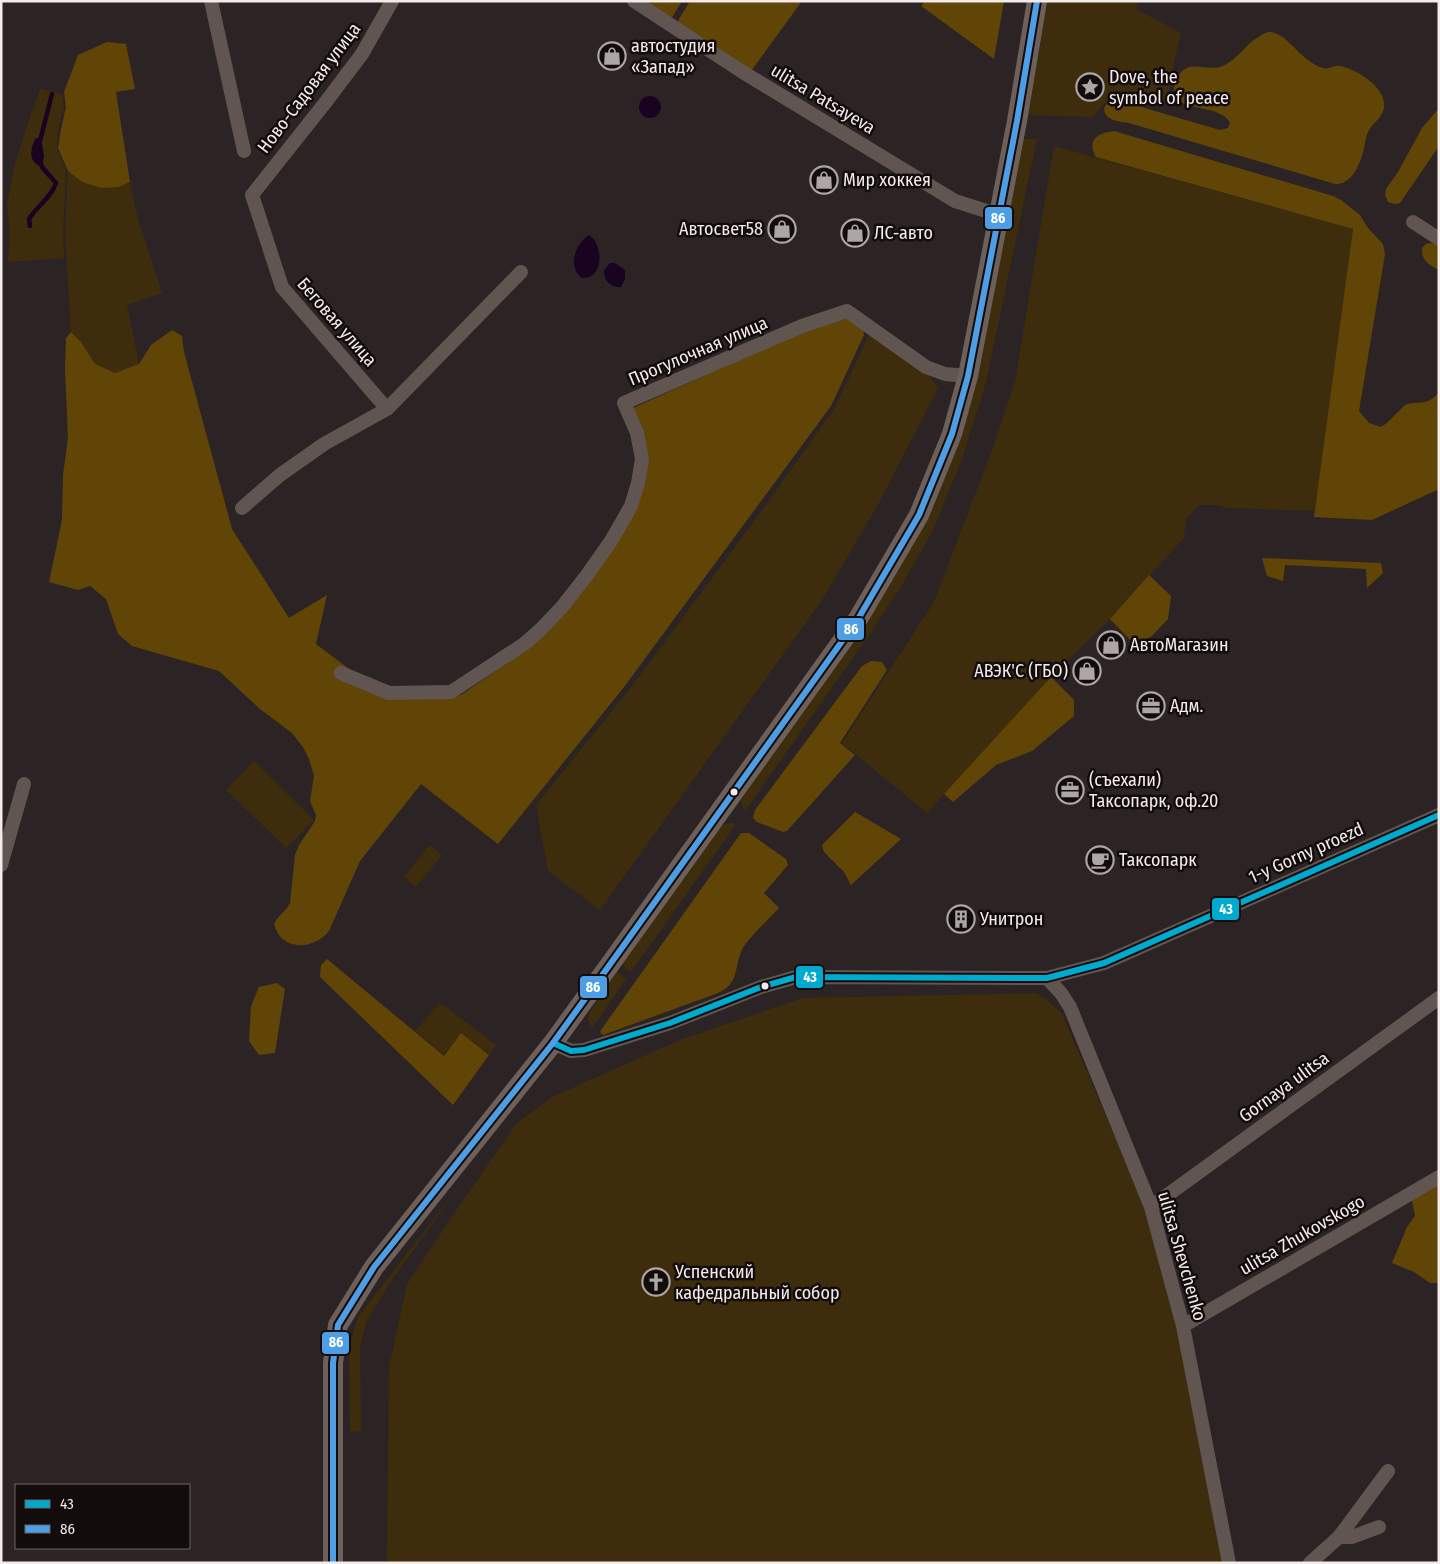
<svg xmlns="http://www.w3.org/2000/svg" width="1440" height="1564" font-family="'Fira Sans Condensed',sans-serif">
  <rect width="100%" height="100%" fill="#2c2424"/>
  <path fill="#3d2d0d" d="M 1046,1 L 1140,1 L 1136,9 L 1181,33 L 1173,66 L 1167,103 L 1112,94 L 1093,117 L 1026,115 Z
    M 40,89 L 62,94 L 64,108 L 58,128 L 57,149 L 66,171 L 63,232 L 64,258 L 8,262 L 10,232 L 7,204 L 15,163 L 31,114 Z
    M 1022,139 L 1037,139 L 986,382 L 963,456 L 934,528 L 901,587 L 869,635 L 745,811 L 742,805 L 742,797 L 924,523 Z
    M 1054,146 L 1353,229 L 1315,511 L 1229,508 L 1215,505 L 1199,505 L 1186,519 L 1184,538 L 1110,619 L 1051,677 L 927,813 L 842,743 L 934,602 L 994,445 L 1015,382 Z
    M 68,171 L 82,182 L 119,187 L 130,182 L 137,215 L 162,293 L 127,305 L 139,364 L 115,373 L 95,364 L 81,342 L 71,332 L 65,232 Z
    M 870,332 L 926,372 L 938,388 L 880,501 L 822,600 L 600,910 L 548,871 L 536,805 L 629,690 L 750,527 L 835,408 Z
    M 254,761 L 314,820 L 286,848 L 226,790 Z
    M 732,823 L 736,824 L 631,972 L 622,965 L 716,832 L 724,824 Z
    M 429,845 L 442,855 L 416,887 L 404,877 Z
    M 617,972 L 626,979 L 592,1028 L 588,1019 L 589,1013 Z
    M 1037,993 L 1061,1012 L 1146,1209 L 1177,1326 L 1224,1563 L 387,1563 L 389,1368 L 407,1284 L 451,1218 L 516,1124 L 552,1097 L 680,1040 L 803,998 Z
    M 439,1004 L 445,1006 L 496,1045 L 489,1054 L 461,1033 L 444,1055 L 415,1031 Z
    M 461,1184 L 391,1281 L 366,1322 L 360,1347 L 361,1431 L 350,1432 L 349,1347 L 358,1317 Z"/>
  <path fill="#614507" d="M 640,1 L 682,1 L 670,21 Z
    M 690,1 L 802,1 L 751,71 L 676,24 Z
    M 925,1 L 1004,1 L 994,59 L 921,6 Z
    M 1268,32 C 1284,32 1296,52 1308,60 C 1313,64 1323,70 1329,68 C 1333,67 1336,65 1340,66 C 1357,69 1387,88 1384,108 C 1383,115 1376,121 1371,127 C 1364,136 1366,145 1362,156 C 1358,168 1350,185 1335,184 L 1129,123 C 1122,122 1111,121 1106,115 C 1100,106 1111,99 1118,98 L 1148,109 L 1220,130 L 1228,128 L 1230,122 L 1224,116 L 1214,111 L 1186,105 C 1171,96 1169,77 1187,68 C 1198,63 1212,72 1225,65 C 1243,55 1247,40 1268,32 Z
    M 107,42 L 126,44 L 135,89 L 116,92 L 130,182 L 119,187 L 101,188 L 82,182 L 68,171 L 58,148 L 61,129 L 66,107 L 64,92 L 78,55 Z
    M 1439,108 L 1439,146 L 1400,203 L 1395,204 L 1388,202 L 1385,195 L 1386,189 L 1398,172 L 1422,128 Z
    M 1114,131 L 1333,196 L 1341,200 L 1360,215 L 1368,228 L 1383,244 L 1385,254 L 1359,411 L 1369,423 L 1381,427 L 1387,423 L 1405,405 C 1420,400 1427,407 1439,392 L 1439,489 L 1372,520 L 1314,517 L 1353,229 L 1096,157 C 1086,140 1098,133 1114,131 Z
    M 1430,243 L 1439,245 L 1439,270 C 1429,265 1421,260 1422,248 L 1426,244 Z
    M 849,318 L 863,328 L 864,335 L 831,406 L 624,687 L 498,844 L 421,784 L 360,861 L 329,931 C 314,950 281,952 274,924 C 278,915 286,912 290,903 L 295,855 L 299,845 L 315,821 L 316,815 L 310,801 L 314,776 L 309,759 L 303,747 L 292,733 L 260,709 L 219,671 L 132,646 L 118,634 L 106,599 L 90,586 L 78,590 L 49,582 L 62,520 L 63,475 L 68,438 L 65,369 L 66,338 L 71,332 L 81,342 L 95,364 L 115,373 L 139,364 L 151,345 L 172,330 L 182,336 L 184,352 L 232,529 L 289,618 L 327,595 L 316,644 L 390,700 L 461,695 L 529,648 L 643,482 L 633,408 L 806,330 Z
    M 1262,558 L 1381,563 L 1383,573 L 1367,588 L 1366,569 L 1285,565 L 1283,581 L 1267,576 Z
    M 1149,575 L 1171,596 L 1168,619 L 1151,637 L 1133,643 L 1110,619 Z
    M 871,661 L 882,662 L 887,670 L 840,743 L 855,755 L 787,831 L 783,832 L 757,822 L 753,818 L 755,810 L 862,666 Z
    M 1051,677 L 1074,700 L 1074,716 L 1032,751 L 996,765 L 953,802 L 944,794 Z
    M 855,812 L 901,839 L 851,885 L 844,872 L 824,852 L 822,845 Z
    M 741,833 L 749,833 L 786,859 L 788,865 L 764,893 L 779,908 C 771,917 748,938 743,948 C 733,966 741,983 718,993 L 603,1035 L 600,1032 L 601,1030 Z
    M 327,959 L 444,1056 L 461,1033 L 489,1055 L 453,1105 L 320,977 L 321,965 Z
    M 277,983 L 285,989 L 275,1053 L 259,1055 L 249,1041 L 251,1006 L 259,987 Z
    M 1439,1183 L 1439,1283 L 1430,1283 L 1414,1272 L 1392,1263 L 1407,1227 L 1415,1216 L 1412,1200 Z"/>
  <path fill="#1a0321" d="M639 107a11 11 0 1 1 22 0a11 11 0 1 1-22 0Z
    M 41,137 L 44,156 L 42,167 C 28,162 30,150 35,139 Z
    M 589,235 C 604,244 604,280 582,278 C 567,267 575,244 589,235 Z
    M 610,263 L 615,263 L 625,270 L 625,279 L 621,287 C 611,288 603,280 604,270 Z"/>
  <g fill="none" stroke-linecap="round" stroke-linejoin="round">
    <path stroke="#1a0321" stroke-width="4.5" d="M 40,141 L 52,94
      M 30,226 L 29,219 C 37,206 51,198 56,183 L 42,167 L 41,163"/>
    <path stroke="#605550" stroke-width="14" d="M 211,1 L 244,151
      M 634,1 L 741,71 L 955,201 L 999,215
      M 1413,222 L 1439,239
      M 387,409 L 282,287 L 252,195 L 325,103 L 362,54 L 392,1
      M 242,508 L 280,475 L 324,444 L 387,409 L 521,272
      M 341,673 L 389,693 L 451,692 L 524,644 L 540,630 L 562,607 L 587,575 L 611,541 L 631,506 L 638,483 L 642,459 L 637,433 L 624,403 L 802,326 L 847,311 L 926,367 L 945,374 L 968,376
      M 1,865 L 24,784
      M 1047,978 L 1061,993 L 1070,1007 L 1151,1207 L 1183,1326 L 1229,1563
      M 553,1043 L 571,1051 L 584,1050 L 670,1023 L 761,987 L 796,977 L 1047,978 L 1104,963 L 1439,815
      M 1151,1207 L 1439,998
      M 1183,1326 L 1439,1177
      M 1339,1537 L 1352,1537 L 1379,1527
      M 1310,1563 L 1339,1537 L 1388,1471"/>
    <path stroke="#6d605a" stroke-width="20" d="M 333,1563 L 333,1363 L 338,1325 L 374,1267 L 553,1043 L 611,963 L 858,619 L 919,515 L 952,434 L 968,376 L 1017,121 L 1037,1"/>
    <g stroke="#130c0c" stroke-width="10">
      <path id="bus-1" d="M 553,1043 L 571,1051 L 584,1050 L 670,1023 L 761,987 L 796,977 L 1047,978 L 1104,963 L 1439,815"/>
    </g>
    <g stroke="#130c0c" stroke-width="10">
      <path id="bus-2" d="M 333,1563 L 333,1363 L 338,1325 L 374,1267 L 553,1043 L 611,963 L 858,619 L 919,515 L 952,434 L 968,376 L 1017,121 L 1037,1"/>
    </g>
    <use href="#bus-1" stroke="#00a9ce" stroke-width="6"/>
    <use href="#bus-2" stroke="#4d9ee5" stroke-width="6"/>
  </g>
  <defs>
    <g id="shop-ring" transform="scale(1.4375)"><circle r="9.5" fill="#130c0c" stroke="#aea5a5" stroke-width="1.5"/><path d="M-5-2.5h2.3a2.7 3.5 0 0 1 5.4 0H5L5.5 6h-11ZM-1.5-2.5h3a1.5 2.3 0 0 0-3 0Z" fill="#aea5a5"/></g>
    <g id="sight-ring" transform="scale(1.4375)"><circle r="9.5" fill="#130c0c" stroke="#aea5a5" stroke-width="1.5"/><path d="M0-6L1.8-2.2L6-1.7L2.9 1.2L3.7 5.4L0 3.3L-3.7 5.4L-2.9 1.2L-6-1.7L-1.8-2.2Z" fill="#aea5a5"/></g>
    <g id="office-ring" transform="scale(1.4375)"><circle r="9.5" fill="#130c0c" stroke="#aea5a5" stroke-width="1.5"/><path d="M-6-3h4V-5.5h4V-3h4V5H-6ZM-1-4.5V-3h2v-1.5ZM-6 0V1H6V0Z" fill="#aea5a5"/></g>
    <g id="cafe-ring" transform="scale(1.4375)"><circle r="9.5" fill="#130c0c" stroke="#aea5a5" stroke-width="1.5"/><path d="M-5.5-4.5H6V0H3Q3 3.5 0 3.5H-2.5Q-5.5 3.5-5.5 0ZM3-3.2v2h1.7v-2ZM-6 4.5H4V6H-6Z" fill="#aea5a5"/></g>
    <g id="building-ring" transform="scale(1.4375)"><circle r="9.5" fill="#130c0c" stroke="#aea5a5" stroke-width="1.5"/><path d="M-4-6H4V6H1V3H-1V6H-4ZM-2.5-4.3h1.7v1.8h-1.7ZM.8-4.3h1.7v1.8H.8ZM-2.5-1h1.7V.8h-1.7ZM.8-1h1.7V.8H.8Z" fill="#aea5a5"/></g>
    <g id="church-ring" transform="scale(1.4375)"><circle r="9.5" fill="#130c0c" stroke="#aea5a5" stroke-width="1.5"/><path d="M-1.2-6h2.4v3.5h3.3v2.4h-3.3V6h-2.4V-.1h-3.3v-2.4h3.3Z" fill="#aea5a5"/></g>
  </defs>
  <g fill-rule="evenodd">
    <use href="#shop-ring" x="612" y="56"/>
    <use href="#sight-ring" x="1090" y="87"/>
    <use href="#shop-ring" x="824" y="180"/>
    <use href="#shop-ring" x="782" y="229"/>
    <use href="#shop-ring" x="855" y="233"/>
    <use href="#shop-ring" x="1111" y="645"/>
    <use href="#shop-ring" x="1087" y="671"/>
    <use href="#office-ring" x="1151" y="706"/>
    <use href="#office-ring" x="1070" y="790"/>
    <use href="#cafe-ring" x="1100" y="860"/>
    <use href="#building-ring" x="961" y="919"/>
    <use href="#church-ring" x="656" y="1282"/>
  </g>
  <g fill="#f4eaea" stroke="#130c0c" stroke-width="2">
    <circle cx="734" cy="792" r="4.5"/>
    <circle cx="765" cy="986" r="4.5"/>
  </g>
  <g text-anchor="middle" stroke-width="5" stroke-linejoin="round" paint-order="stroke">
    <g font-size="18" fill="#f4eaea" stroke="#130c0c" text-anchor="start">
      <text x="631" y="52">автостудия<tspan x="631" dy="21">«Запад»</tspan></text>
      <text x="1109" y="83">Dove, the<tspan x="1109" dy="21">symbol of peace</tspan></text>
      <text x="843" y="186">Мир хоккея</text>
      <text x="763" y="235" text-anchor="end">Автосвет58</text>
      <text x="874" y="239">ЛС-авто</text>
      <text x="1130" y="651">АвтоМагазин</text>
      <text x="1068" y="677" text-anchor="end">АВЭК'С (ГБО)</text>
      <text x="1170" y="712">Адм.</text>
      <text x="1089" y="786">(съехали)<tspan x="1089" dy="21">Таксопарк, оф.20</tspan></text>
      <text x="1119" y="866">Таксопарк</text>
      <text x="980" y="925">Унитрон</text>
      <text x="675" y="1278">Успенский<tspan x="675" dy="21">кафедральный собор</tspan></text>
    </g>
    <g font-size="18" fill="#f4eaea" stroke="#130c0c">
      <text transform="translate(309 88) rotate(-53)" y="6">Ново-Садовая улица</text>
      <text transform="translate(823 99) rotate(31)" y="6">ulitsa Patsayeva</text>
      <text transform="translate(337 322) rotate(49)" y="6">Беговая улица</text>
      <text transform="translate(698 351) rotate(-23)" y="6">Прогулочная улица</text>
      <text transform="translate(1306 853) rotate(-24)" y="6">1-y Gorny proezd</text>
      <text transform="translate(1284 1087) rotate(-36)" y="6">Gornaya ulitsa</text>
      <text transform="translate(1302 1235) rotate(-30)" y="6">ulitsa Zhukovskogo</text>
      <text transform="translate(1182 1256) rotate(74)" y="6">ulitsa Shevchenko</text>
    </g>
  </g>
  <g stroke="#130c0c" stroke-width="2">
    <rect x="984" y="206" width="29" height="24" rx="5" fill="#4d9ee5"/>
    <rect x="836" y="617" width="29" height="24" rx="5" fill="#4d9ee5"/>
    <rect x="1211" y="897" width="29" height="24" rx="5" fill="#00a9ce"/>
    <rect x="795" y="965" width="29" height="24" rx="5" fill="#00a9ce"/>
    <rect x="579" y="975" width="29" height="24" rx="5" fill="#4d9ee5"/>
    <rect x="321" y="1331" width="29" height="24" rx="5" fill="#4d9ee5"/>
  </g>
  <g font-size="14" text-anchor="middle" font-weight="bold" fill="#fff">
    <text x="998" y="223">86</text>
    <text x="851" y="634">86</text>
    <text x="1226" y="914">43</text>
    <text x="810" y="982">43</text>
    <text x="593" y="992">86</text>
    <text x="336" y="1347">86</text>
  </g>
  <rect width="1440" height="1564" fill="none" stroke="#f4eaea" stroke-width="5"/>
  <rect x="15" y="1484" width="175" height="65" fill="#130c0c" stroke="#6d6565"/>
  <rect x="25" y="1500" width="25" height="8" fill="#00a9ce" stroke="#6d6565"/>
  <text x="60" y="1509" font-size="15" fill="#f4eaea">43</text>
  <rect x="25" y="1525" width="25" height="8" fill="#4d9ee5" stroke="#6d6565"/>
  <text x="60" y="1534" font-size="15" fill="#f4eaea">86</text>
</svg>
